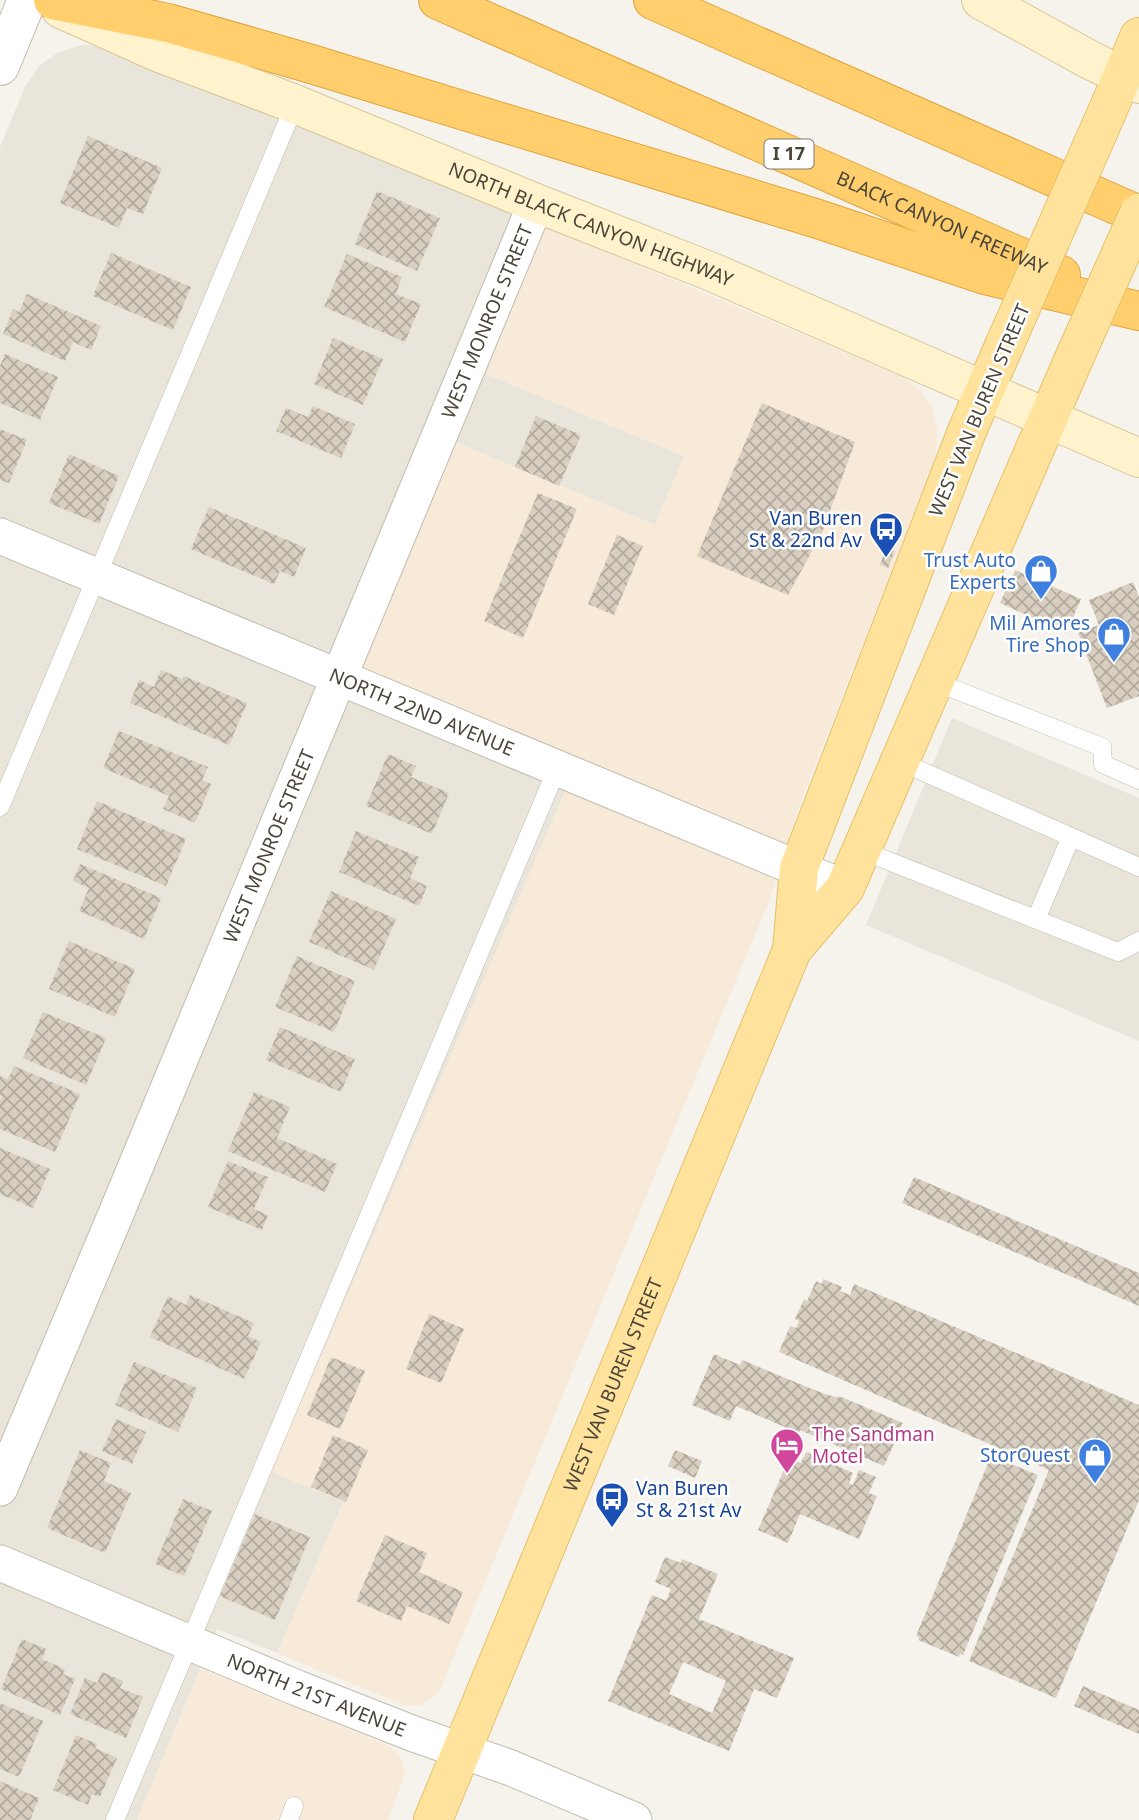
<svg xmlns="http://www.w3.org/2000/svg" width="1139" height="1820" font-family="'Noto Sans',sans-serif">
  <defs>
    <pattern id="building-cross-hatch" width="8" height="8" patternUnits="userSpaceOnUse" patternTransform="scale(1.75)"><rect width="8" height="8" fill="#d8cfc1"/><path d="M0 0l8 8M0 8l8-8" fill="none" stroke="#b1aa9e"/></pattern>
  </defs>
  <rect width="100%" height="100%" fill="#f6f3ec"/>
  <path fill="#eae5da" d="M 82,45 L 104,46 L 546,226 L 486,374 L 684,456 L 655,525 L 457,443 L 566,789 L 272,1471 L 344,1501 L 277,1653 L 217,1629 L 137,1820 L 0,1820 L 0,147 L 25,87 L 40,65 L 59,52 Z
    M 952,718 L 1139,798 L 1139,1041 L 866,925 Z"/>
  <path fill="#f7ead8" d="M 546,226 L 903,377 L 920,390 L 933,408 L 938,435 L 934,462 L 798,809 L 768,904 L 439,1692 L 421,1705 L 406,1706 L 277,1653 L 344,1502 L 271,1472 L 566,789 L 349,700 L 456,443 L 655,525 L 684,456 L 486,374 Z
    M 201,1669 L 389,1746 L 400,1756 L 405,1773 L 388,1820 L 137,1820 Z"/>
  <path fill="url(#building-cross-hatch)" fill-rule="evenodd" d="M 88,136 L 162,168 L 143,214 L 127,208 L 119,228 L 60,203 Z
    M 377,191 L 440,218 L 417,271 L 355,244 Z
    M 111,253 L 191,287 L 173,330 L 93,296 Z
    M 347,254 L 402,277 L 396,294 L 421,304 L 405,342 L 324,307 Z
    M 27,294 L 101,326 L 91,350 L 73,342 L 65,361 L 3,334 L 13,309 L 19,312 Z
    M 333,338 L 383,359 L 363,405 L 314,384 Z
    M 5,354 L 58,377 L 40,420 L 0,403 L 0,366 Z
    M 762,403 L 855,442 L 822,533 L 788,595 L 697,556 Z
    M 313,406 L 355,424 L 341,458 L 276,431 L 286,408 L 308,417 Z
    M 536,416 L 581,435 L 559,486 L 515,467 Z
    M 0,429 L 27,440 L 9,483 L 0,480 Z
    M 69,454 L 119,476 L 99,524 L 49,503 Z
    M 538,493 L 577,509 L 523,638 L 484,621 Z
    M 209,507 L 306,548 L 294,577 L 280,571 L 274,584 L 191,549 Z
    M 617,535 L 643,546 L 614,615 L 588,604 Z
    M 886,548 L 895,551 L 888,568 L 880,565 Z
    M 1015,570 L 1081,599 L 1066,633 L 1000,603 Z
    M 1133,582 L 1139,597 L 1139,696 L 1107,708 L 1078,633 L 1099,625 L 1089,600 Z
    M 161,670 L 182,679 L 184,676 L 247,703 L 229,745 L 130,703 L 139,680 L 154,687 Z
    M 119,731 L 208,767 L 202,780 L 211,784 L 195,823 L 163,809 L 169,796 L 103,768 Z
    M 388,754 L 416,766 L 411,777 L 449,793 L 432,834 L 366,806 Z
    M 97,801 L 186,839 L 166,886 L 77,849 Z
    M 356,831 L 419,857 L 410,878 L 427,886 L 419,906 L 339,872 Z
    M 80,864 L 161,898 L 144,939 L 79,911 L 89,888 L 73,881 Z
    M 331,891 L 396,919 L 374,970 L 309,942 Z
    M 69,941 L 135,969 L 115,1017 L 49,989 Z
    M 297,956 L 355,981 L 334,1032 L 275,1007 Z
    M 43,1012 L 106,1038 L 86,1085 L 23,1058 Z
    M 280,1027 L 355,1059 L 341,1092 L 266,1060 Z
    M 14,1066 L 80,1094 L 55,1152 L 0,1129 L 0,1101 L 2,1096 L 0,1095 L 0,1076 L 8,1079 Z
    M 254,1092 L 290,1107 L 277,1138 L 337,1164 L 325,1192 L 228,1151 Z
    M 0,1148 L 50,1169 L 33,1208 L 0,1194 Z
    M 228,1161 L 268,1177 L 254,1209 L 268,1215 L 262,1230 L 208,1207 Z
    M 914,1177 L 1139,1273 L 1139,1306 L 902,1203 Z
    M 823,1279 L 842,1287 L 840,1291 L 850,1295 L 854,1284 L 1139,1405 L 1139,1500 L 1056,1698 L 969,1661 L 1049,1470 L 779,1352 L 790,1326 L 796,1328 L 799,1321 L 795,1319 L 804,1299 L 807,1301 L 816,1281 L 822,1284 Z
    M 190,1295 L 254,1323 L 248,1336 L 261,1342 L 244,1379 L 150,1337 L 168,1296 L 186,1305 Z
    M 429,1314 L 464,1329 L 441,1383 L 406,1369 Z
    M 714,1354 L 740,1365 L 742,1360 L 817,1391 L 838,1398 L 839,1396 L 903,1423 L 884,1466 L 800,1430 L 799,1433 L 736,1406 L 730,1421 L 692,1405 Z
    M 331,1357 L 365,1371 L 340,1429 L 307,1415 Z
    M 134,1362 L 197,1388 L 178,1432 L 115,1405 Z
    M 116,1419 L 146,1432 L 132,1464 L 102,1451 Z
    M 333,1435 L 368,1450 L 346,1502 L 311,1487 Z
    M 80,1450 L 111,1463 L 104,1481 L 131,1493 L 105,1553 L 47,1528 Z
    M 675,1450 L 702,1461 L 695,1478 L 668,1466 Z
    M 806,1452 L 853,1473 L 849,1483 L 853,1485 L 859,1470 L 876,1477 L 869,1493 L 877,1496 L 859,1539 L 800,1514 L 788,1543 L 758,1530 L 789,1458 L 801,1463 Z
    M 991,1456 L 1038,1475 L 963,1655 L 960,1654 L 959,1657 L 918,1640 L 919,1637 L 916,1636 Z
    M 183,1499 L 212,1511 L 184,1576 L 155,1564 Z
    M 255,1514 L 310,1537 L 275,1620 L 220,1596 Z
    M 385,1535 L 427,1553 L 419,1572 L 463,1592 L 449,1624 L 407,1606 L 401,1621 L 356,1601 Z
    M 665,1557 L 681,1563 L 682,1559 L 718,1574 L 699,1619 L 794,1658 L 777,1698 L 754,1689 L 729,1751 L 608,1701 L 652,1595 L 666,1601 L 671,1589 L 655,1582 ZM 683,1662 L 726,1681 L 712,1713 L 669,1694 Z
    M 22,1639 L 46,1649 L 42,1659 L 65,1669 L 63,1674 L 75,1679 L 60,1715 L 1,1689 Z
    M 102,1672 L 123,1681 L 120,1688 L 143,1697 L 126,1738 L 70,1714 L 85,1678 L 97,1683 Z
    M 1083,1686 L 1139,1710 L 1139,1734 L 1074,1706 Z
    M 0,1703 L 43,1721 L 19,1777 L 0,1769 Z
    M 76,1735 L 97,1744 L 95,1748 L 117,1758 L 100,1797 L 92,1794 L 88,1805 L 53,1790 Z
    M 0,1781 L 39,1798 L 30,1820 L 0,1820 Z"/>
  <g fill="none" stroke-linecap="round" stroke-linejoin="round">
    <g stroke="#c2bbae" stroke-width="19">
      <path id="service" d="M 933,681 L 1102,747 L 1103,764 L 1139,780
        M 899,761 L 1139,867
        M 0,807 L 295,104
        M 861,850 L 1118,952 L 1139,941
        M 1036,919 L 1071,837
        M 115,1820 L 558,766
        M 289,1820 L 294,1806"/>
    </g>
    <g stroke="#c2bbae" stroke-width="37">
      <g id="minor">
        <path id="s1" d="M 0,536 L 845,888"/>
        <path id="s2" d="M 0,1488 L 113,1221 L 536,203"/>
        <path id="s3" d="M 0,1563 L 297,1688 L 414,1734 L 511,1768 L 634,1820"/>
      </g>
    </g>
    <g stroke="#c2bbae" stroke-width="40">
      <path id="tertiary" d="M 0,66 L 27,0"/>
    </g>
    <g stroke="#d6c79b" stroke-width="40">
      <g id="secondary">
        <path d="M 981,0 L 1090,60 L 1139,84"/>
        <path id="s4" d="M 61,9 L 157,52 L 295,104 L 536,203 L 712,272 L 1139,458"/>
      </g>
    </g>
    <g stroke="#e6c16a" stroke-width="40">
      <g id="primary">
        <path d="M 1107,112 L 1139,37"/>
        <path d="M 792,950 L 845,888 L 1072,363"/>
        <path id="s5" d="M 433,1820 L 792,950 L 799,868 L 967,431 L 1008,337"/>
      </g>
    </g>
    <g stroke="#e0a43c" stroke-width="40">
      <g id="motorway">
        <path d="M 53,0 L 168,23 L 308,63 L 818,219 L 985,275 L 1139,311"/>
        <path id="s6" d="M 438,0 L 1061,275"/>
        <path d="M 653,0 L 1139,215"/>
      </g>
    </g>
    <use href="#service" stroke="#fff" stroke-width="18"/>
    <use href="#minor" stroke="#fff" stroke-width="35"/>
    <use href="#tertiary" stroke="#fff" stroke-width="38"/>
    <use href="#secondary" stroke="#fff3cd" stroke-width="38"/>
    <use href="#primary" stroke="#ffe39c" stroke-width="38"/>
    <use href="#motorway" stroke="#ffcf6e" stroke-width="38"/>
    <g stroke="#e6c16a" stroke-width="40" stroke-linecap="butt">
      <path id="primary-bridge" d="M 1008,337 L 1107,112
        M 1072,363 L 1139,213"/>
    </g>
    <use href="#primary-bridge" stroke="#ffe39c" stroke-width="38"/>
  </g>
  <defs>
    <g id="bus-pin" transform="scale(1.75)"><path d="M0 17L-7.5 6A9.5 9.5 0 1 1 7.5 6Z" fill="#1a4fb4" stroke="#fff"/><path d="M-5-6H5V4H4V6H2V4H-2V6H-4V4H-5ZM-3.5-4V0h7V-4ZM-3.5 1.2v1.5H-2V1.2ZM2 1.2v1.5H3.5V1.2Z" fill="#fff"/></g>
    <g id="shop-pin" transform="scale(1.75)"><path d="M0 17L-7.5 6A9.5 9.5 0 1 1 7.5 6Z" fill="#3f7fe0" stroke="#fff"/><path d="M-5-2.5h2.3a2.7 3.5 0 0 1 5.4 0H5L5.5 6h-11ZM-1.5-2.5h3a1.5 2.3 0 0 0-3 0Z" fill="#fff"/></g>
    <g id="hotel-pin" transform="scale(1.75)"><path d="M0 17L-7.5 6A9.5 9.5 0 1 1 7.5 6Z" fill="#d1479c" stroke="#fff"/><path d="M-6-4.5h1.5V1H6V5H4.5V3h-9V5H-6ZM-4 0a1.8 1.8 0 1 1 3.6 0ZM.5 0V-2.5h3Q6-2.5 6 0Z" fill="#fff"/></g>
  </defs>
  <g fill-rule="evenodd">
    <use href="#bus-pin" x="886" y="529"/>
    <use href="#shop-pin" x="1041" y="571"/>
    <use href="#shop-pin" x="1114" y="634"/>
    <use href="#hotel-pin" x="787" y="1445"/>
    <use href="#shop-pin" x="1095" y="1455"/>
    <use href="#bus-pin" x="612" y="1499"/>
  </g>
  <g text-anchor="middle" stroke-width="5" stroke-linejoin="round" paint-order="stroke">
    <rect fill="#fff" stroke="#817c74" stroke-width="2" x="764.5" y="139.5" width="49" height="29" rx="5"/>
    <g font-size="18" font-weight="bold" fill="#4b4439">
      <text x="789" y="160">I 17</text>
    </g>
    <g font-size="19" fill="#4b4439" stroke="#fff">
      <text dy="7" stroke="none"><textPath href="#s6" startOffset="551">BLACK CANYON FREEWAY</textPath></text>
      <text dy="7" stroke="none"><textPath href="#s4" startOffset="572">NORTH BLACK CANYON HIGHWAY</textPath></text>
      <text dy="7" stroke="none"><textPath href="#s2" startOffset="1264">WEST MONROE STREET</textPath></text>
      <text transform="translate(979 410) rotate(-67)" y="7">WEST VAN BUREN STREET</text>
      <text dy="7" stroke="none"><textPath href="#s1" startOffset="457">NORTH 22ND AVENUE</textPath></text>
      <text dy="7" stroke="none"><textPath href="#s2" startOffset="696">WEST MONROE STREET</textPath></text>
      <text dy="7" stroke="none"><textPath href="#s5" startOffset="471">WEST VAN BUREN STREET</textPath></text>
      <text dy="7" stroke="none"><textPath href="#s3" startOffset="343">NORTH 21ST AVENUE</textPath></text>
    </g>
    <g font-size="19" fill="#164399" stroke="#fff" text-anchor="end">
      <text x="862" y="525">Van Buren<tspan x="862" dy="22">St &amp; 22nd Av</tspan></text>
      <text x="636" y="1495" text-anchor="start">Van Buren<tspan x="636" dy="22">St &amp; 21st Av</tspan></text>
    </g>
    <g font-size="19" fill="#366cbe" stroke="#fff" text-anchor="end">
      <text x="1016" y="567">Trust Auto<tspan x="1016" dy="22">Experts</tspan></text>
      <text x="1090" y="630">Mil Amores<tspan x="1090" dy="22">Tire Shop</tspan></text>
      <text x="1070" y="1462">StorQuest</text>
    </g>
    <g font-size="19" fill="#b23c85" stroke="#fff" text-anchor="start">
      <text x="812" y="1441">The Sandman<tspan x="812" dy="22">Motel</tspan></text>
    </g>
  </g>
</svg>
